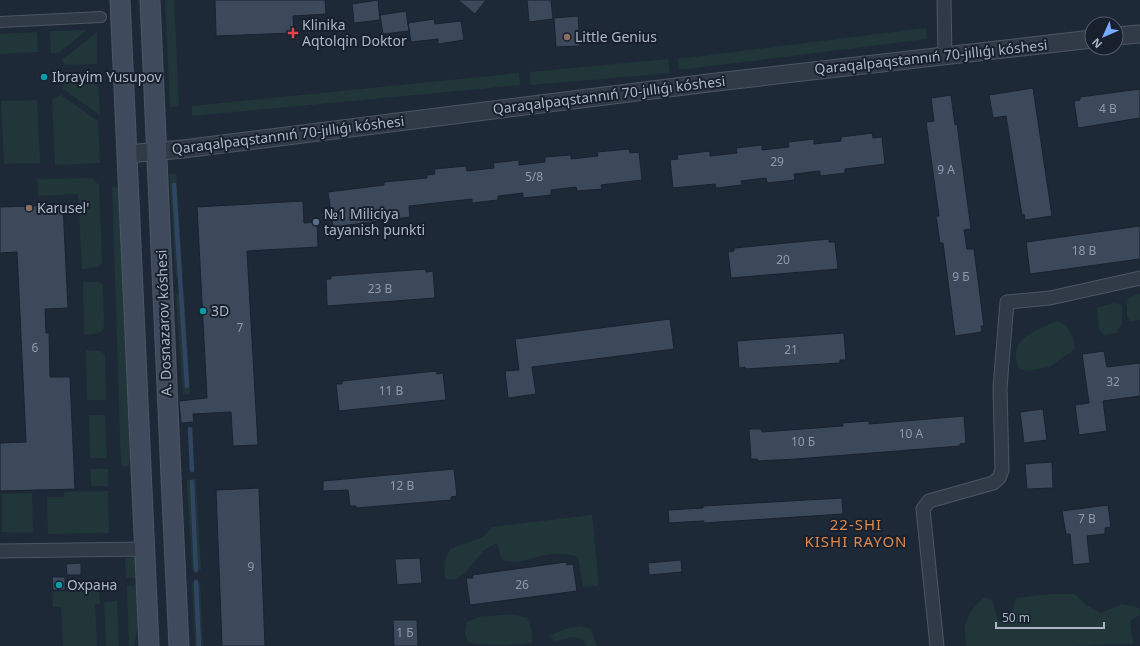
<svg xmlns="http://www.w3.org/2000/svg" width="1140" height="646" font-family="'Noto Sans',sans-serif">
  <rect width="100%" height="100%" fill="#1e2938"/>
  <path fill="#203639" d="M 165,0 L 174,0 L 179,106 L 170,107 Z
    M 926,28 L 927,39 L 679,70 L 678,59 Z
    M 87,30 L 59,53 L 51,53 L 50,31 Z
    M 37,32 L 38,52 L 0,54 L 0,34 Z
    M 97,32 L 97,64 L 65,65 L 62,60 Z
    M 668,59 L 670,73 L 531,85 L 530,72 Z
    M 519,73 L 520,85 L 192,116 L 192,106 Z
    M 63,83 L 98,84 L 100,115 L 63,89 Z
    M 61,95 L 98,121 L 100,163 L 55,165 L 52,99 Z
    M 37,100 L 40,163 L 4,164 L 1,101 Z
    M 169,174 L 176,174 L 183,276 L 176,277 Z
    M 91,178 L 99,185 L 102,263 L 98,267 L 82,269 L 78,194 L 38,196 L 37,179 Z
    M 112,187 L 121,187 L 131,461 L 128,466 L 121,466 Z
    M 83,282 L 98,282 L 103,285 L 104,329 L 99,333 L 84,335 Z
    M 184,292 L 190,394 L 183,395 L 176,293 Z
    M 1138,294 L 1140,294 L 1140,320 L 1131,321 L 1127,317 L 1127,304 L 1129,298 Z
    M 1113,303 L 1122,305 L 1122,324 L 1116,333 L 1104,335 L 1099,330 L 1097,308 Z
    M 1057,321 L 1066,325 L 1073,337 L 1075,349 L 1049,367 L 1028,371 L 1019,369 C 1018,364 1015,358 1016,353 C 1017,335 1043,328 1057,321 Z
    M 86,350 L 100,351 L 105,354 L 106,400 L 87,400 Z
    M 89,415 L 105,415 L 107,458 L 90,458 Z
    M 91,469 L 108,469 L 108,486 L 91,486 Z
    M 196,479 L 201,570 L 192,570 L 187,480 Z
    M 108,491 L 109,533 L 48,534 L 47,497 L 64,497 L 64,492 Z
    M 32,493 L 33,533 L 2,532 L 2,494 Z
    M 592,515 L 599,586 L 583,587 L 578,557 C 569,553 552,553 541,556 C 529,559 515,565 502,560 L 497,543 L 484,550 L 466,572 L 456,579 L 445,579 L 444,563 L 450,549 L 483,537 L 492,527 Z
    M 135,557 L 136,578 L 126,578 L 125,558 Z
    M 192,582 L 200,582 L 203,646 L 195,646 Z
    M 137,585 L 139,622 L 134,646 L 129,646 L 127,586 Z
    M 99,590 L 100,604 L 95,604 L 97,646 L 63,646 L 61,607 L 53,607 L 52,592 Z
    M 1049,594 L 1075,594 L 1086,605 L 1101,613 L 1122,604 L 1139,608 L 1140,611 L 1140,615 L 1130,621 L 1133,644 L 1069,646 L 966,646 C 966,640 964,632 965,626 C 967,615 976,604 985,597 L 992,600 L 998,621 L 1008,620 L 1013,609 L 1016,598 Z
    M 117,601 L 119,646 L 106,646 L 104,602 Z
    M 513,614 L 527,618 L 532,631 L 532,643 C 511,646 490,646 469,643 L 465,635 L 467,622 L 479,617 Z
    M 580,626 L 591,629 L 597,646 L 586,646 L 584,640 L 574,637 L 555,641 L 549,636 L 565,629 Z"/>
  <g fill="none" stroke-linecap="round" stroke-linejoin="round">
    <path stroke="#2f4561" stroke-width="4.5" d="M 174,185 L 187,386
      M 190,429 L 192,470
      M 192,482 L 196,570
      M 196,582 L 199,646"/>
  </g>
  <path fill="#3b495b" stroke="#19222f" d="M 215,0 L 325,0 L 326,14 L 293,16 L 294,33 L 216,36 Z
    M 378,0 L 380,20 L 354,23 L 352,4 Z
    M 458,0 L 486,0 L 475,14 Z
    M 527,0 L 551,0 L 553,19 L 529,22 Z
    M 406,11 L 409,31 L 383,34 L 380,15 Z
    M 578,16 L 580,46 L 556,47 L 554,18 Z
    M 434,19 L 435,24 L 461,21 L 464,40 L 438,44 L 438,39 L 411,42 L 408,23 Z
    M 1033,88 L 1052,216 L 1025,220 L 1024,214 L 1022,215 L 1006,116 L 993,118 L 989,95 Z
    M 1140,89 L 1140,118 L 1078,128 L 1074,101 L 1080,100 L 1080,97 Z
    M 951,95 L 955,125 L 957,124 L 971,229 L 964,230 L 967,249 L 974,249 L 984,326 L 981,326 L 982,332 L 955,336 L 943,243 L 940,243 L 936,216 L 939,216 L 926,122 L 934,121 L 931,98 Z
    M 872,133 L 873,138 L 882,137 L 885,164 L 845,169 L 845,173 L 820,176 L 820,171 L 794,174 L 795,180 L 767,183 L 766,178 L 741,181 L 742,185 L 716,188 L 715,184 L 673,188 L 670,160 L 678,159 L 677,155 L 710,151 L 710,156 L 737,153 L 736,148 L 762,145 L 762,150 L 789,147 L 788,142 L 814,139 L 814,144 L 841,141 L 841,137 Z
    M 629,149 L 630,153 L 639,152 L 642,180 L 601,185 L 602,189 L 577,191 L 576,187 L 551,190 L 551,195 L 523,198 L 523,193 L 498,196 L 498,200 L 472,203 L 472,199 L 409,206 L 410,217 L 333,227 L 328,192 L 384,185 L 384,182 L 427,178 L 427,175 L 435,174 L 434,169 L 466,166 L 467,171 L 494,168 L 493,163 L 519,160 L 519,165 L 545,162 L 545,157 L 571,155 L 571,159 L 598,156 L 597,152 Z
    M 303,201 L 304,223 L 317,222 L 318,247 L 247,251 L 258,445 L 233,446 L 231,412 L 193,414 L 194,422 L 181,423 L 179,401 L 207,398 L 197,207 Z
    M 63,205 L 68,308 L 45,309 L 46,333 L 49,333 L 50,377 L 70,377 L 75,489 L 0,491 L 0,443 L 26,442 L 17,252 L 0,253 L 0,207 Z
    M 1140,226 L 1140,259 L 1030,274 L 1026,242 Z
    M 829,239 L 829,242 L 835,242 L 838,269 L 731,278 L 728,252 L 734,251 L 734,248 Z
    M 426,269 L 426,272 L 433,271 L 435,298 L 327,306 L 326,279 L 331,279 L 331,276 Z
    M 670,319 L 674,349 L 532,367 L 536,394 L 508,398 L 505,371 L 519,370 L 515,339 Z
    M 844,333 L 846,360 L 840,360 L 840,363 L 745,369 L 745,367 L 739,368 L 737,341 Z
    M 1104,351 L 1107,367 L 1140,363 L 1140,396 L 1103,401 L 1107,431 L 1079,435 L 1075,405 L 1089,403 L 1082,354 Z
    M 436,371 L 437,374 L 443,373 L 446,400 L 339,411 L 336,384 L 342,384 L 342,381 Z
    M 1043,409 L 1047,440 L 1024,443 L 1020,412 Z
    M 964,416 L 966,443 L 960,444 L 960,446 L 796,459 L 758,461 L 757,459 L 751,459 L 749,429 L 761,429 L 762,432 L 843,426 L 842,423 L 869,421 L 869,424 Z
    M 1052,462 L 1053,488 L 1027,489 L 1025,464 Z
    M 454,469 L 457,496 L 451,497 L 451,500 L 356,508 L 356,506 L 350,506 L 348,490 L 323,491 L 323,481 Z
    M 259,488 L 265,646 L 222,646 L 216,490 Z
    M 842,498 L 843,514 L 704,523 L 704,521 L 669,523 L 668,510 L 703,508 L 703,506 Z
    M 1108,505 L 1111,527 L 1105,528 L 1105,534 L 1087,536 L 1090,563 L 1073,565 L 1070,534 L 1066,534 L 1062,511 Z
    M 420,558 L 422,583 L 397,585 L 395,559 Z
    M 681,560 L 682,572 L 649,575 L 648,563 Z
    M 566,562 L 567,565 L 573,564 L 577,591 L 470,605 L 466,578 L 473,578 L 472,575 Z
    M 81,563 L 81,575 L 67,575 L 66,564 Z
    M 52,577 L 65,577 L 65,590 L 53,590 Z
    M 393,620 L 417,620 L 418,646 L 394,646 Z"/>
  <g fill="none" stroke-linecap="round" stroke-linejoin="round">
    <g stroke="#4c5664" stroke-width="12">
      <path id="pedestrian" d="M 0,22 L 101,17"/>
    </g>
    <g stroke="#4c5664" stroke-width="15">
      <path id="minor" d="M 944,0 L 945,55
        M 0,551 L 145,549
        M 937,646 L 923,509 L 929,501 L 993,483 L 999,478 L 1002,470 L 1000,388 L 1007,302 L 1050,298 L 1140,278"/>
    </g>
    <g stroke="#4c5664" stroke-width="19">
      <path id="tertiary" d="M 1116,36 L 1140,34
        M 127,154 L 183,149 L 708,83 L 1092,39"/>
    </g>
    <g stroke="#4c5664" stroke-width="21">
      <path id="secondary" d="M 120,0 L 149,646
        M 150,0 L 171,477 L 179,646"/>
    </g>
    <use href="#pedestrian" stroke="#313b48" stroke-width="10"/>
    <use href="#minor" stroke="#313b48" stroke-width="13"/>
    <use href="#tertiary" stroke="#313b48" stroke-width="17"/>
    <use href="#secondary" stroke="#3f4a5c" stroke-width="19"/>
  </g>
  <path fill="#e0444e" stroke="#17202c" stroke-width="1.5" d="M291 27h4v4h4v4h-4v4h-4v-4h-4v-4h4z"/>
  <g fill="#8d6e63" stroke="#17202c" stroke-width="1.5">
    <circle cx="567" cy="37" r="4"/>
    <circle cx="29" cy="208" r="4"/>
  </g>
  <g fill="#0f9aa8" stroke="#17202c" stroke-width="1.5">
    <circle cx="44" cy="77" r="4"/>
    <circle cx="203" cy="311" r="4"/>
    <circle cx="59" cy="585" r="4"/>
  </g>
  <circle fill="#5c6f8a" stroke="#17202c" stroke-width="1.5" cx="316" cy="222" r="4"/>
  <g text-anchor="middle" stroke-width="4" stroke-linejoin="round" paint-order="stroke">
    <g font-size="12" fill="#8f9bab">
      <text x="1108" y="113">4 В</text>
      <text x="777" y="166">29</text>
      <text x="946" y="174">9 А</text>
      <text x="534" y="181">5/8</text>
      <text x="1084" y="255">18 В</text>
      <text x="783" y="264">20</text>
      <text x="961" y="281">9 Б</text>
      <text x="380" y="293">23 В</text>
      <text x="240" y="332">7</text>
      <text x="35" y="352">6</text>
      <text x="791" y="354">21</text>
      <text x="1113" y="386">32</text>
      <text x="391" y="395">11 В</text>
      <text x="911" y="438">10 А</text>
      <text x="803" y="446">10 Б</text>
      <text x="402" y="490">12 В</text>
      <text x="1087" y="523">7 В</text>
      <text x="251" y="571">9</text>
      <text x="522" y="589">26</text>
      <text x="405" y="637">1 Б</text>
    </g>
    <g font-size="14" fill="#abb6c6" stroke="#17202c" text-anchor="start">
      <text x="302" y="30">Klinika<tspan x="302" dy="16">Aqtolqin Doktor</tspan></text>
      <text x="575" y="42">Little Genius</text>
      <text x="52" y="82">Ibrayim Yusupov</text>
      <text x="37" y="213">Karusel'</text>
      <text x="324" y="219">№1 Miliciya<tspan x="324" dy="16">tayanish punkti</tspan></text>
      <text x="211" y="316">3D</text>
      <text x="67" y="590">Охрана</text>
    </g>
    <g font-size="14" fill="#abb6c6" stroke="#17202c">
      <text transform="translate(931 57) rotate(-6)" y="5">Qaraqalpaqstannıń 70-jıllıǵı kóshesi</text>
      <text transform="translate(609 95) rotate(-7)" y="5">Qaraqalpaqstannıń 70-jıllıǵı kóshesi</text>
      <text transform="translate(288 135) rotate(-7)" y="5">Qaraqalpaqstannıń 70-jıllıǵı kóshesi</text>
      <text transform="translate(164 323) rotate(-92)" y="5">A. Dosnazarov kóshesi</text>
    </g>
    <g font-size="15" letter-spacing="1" fill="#dc8a50" stroke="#17202c">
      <text x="856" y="530">22-SHI<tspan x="856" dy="17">KISHI RAYON</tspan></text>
    </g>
  </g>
  <g transform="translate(1104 36) rotate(225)"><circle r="19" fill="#17202c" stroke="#525c6a"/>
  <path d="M0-3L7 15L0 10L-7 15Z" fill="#76adff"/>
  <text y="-6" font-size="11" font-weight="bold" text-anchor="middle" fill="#abb6c6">N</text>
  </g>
  <path d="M996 622v6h108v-6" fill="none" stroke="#abb6c6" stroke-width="2"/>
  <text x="1002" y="622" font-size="12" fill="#abb6c6" stroke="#17202c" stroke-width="3" paint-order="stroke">50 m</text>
</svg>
